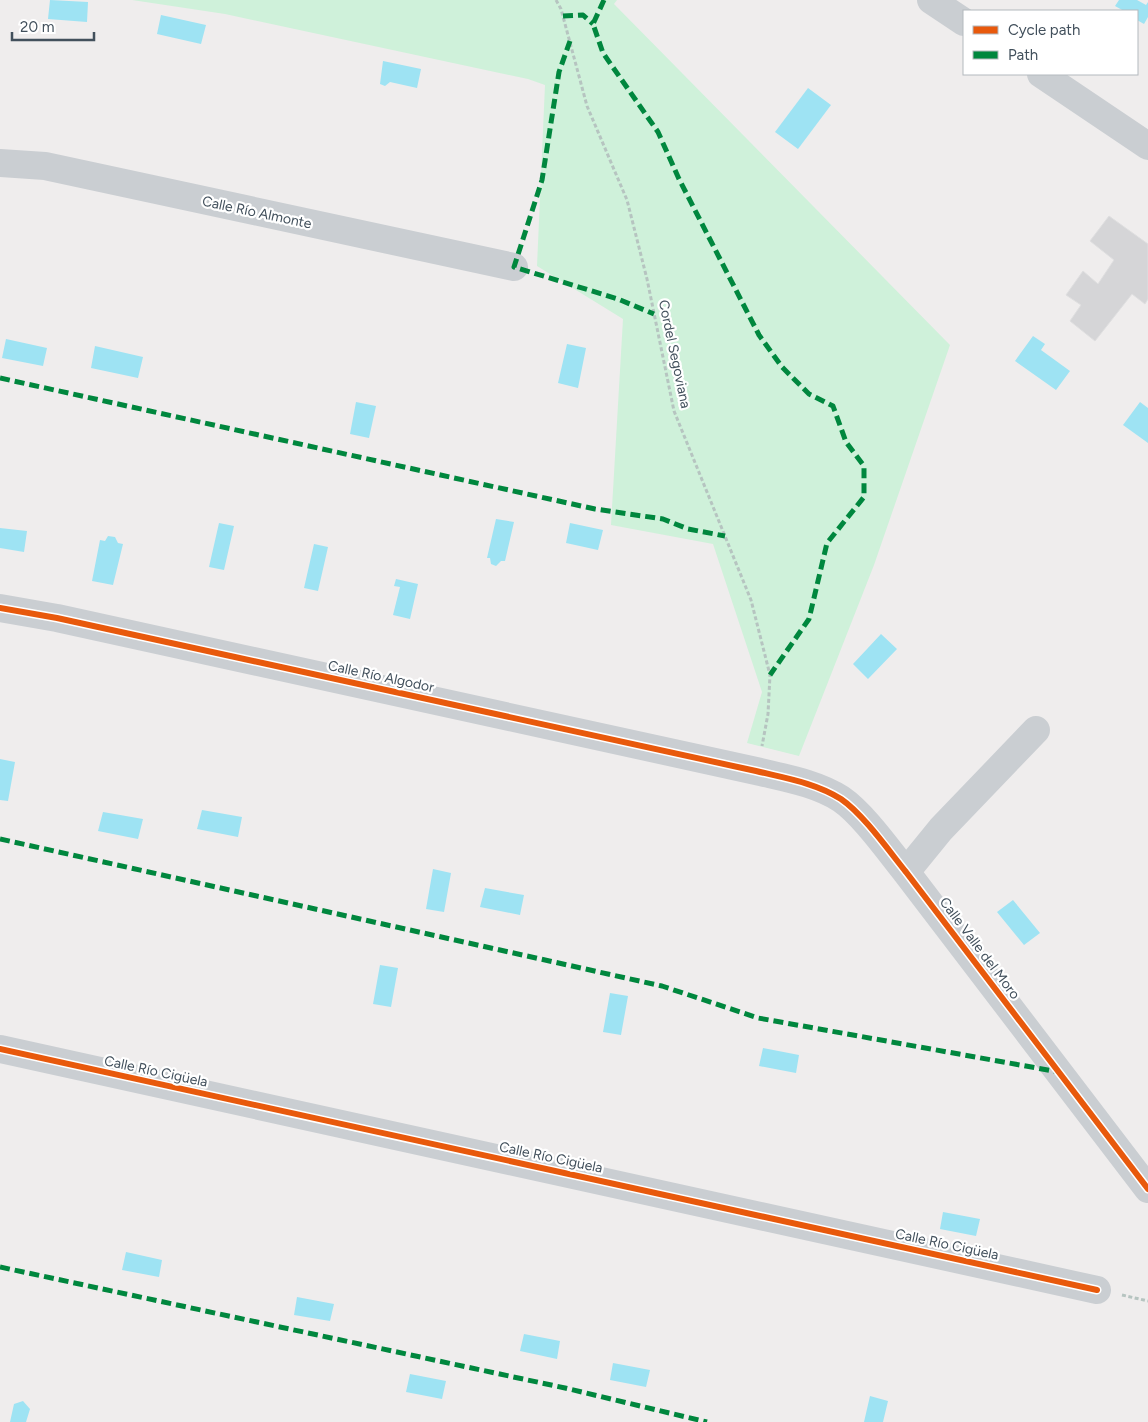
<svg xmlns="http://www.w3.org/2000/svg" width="1148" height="1422" font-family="Figtree,sans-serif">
  <rect width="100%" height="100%" fill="#efeded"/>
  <path fill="#cff1da" d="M 132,0 L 617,0 L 614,4 L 950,345 L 874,565 L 799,756 L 747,743 L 762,692 L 713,544 L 611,525 L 623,319 L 537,266 L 545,85 L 528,79 L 225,14 Z"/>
  <path fill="#9ee3f3" d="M 50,0 L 88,2 L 87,22 L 48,19 Z
    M 1119,0 L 1137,0 L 1146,5 L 1148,2 L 1148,17 L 1144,24 L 1137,20 L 1137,11 L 1124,11 L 1115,6 Z
    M 161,15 L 206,25 L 201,44 L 157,34 Z
    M 383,61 L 421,69 L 417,88 L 390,82 L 385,86 L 380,84 Z
    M 808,88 L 831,105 L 798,149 L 775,132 Z
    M 1033,336 L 1045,344 L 1041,350 L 1070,371 L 1056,390 L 1015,361 Z
    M 6,339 L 47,348 L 43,366 L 2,358 Z
    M 567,344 L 586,348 L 578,388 L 558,383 Z
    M 95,346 L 143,357 L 138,378 L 91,368 Z
    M 356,402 L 376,406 L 369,438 L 350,434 Z
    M 1140,402 L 1148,408 L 1148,443 L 1123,425 Z
    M 496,519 L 514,522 L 505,561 L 501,561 L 496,566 L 491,564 L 490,558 L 487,558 Z
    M 219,523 L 234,526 L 224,570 L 209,567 Z
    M 570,523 L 603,530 L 598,550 L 566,543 Z
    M 0,528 L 27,531 L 24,552 L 0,548 Z
    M 108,536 L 115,537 L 118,543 L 123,544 L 113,585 L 92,581 L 100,540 L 105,541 Z
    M 314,544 L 328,547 L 318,591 L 304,588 Z
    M 396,579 L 418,584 L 410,619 L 393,615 L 400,587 L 394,586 Z
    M 881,634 L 897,649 L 868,679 L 853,664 Z
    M 0,759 L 15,762 L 8,801 L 0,800 Z
    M 202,810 L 242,817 L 238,837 L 197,829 Z
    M 103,812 L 143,819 L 138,839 L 98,831 Z
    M 433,869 L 451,873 L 444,912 L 426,909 Z
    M 485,888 L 524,895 L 520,915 L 480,907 Z
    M 1013,900 L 1040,933 L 1024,945 L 997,912 Z
    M 380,965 L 398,968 L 391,1007 L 373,1004 Z
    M 610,993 L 628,996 L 621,1035 L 603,1032 Z
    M 763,1048 L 799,1055 L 796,1073 L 759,1066 Z
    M 943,1212 L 980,1219 L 976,1236 L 940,1229 Z
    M 126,1252 L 162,1260 L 159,1277 L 122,1270 Z
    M 297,1297 L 334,1304 L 330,1321 L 294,1315 Z
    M 524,1334 L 560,1341 L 557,1359 L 520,1351 Z
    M 613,1363 L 650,1370 L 646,1387 L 610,1380 Z
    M 410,1374 L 446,1381 L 442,1399 L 406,1392 Z
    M 870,1396 L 888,1401 L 883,1422 L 864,1422 Z
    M 23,1401 L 30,1409 L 26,1422 L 10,1422 L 14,1404 Z"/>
  <path fill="#d5d5d7" stroke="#dfdfe0" d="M 1109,216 L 1148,244 L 1148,299 L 1145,304 L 1132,294 L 1095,341 L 1070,321 L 1081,305 L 1066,295 L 1083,271 L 1098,284 L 1114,260 L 1090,241 Z"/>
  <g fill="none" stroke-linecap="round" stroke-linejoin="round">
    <path stroke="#b6c4c0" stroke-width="3" stroke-dasharray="4 2.5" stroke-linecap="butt" d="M 556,0 L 561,9 L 587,106 L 627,200 L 647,279 L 674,411 L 751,600 L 770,675 L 768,714 L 762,746
      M 1122,1295 L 1148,1301"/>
    <path stroke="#caced2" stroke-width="28" d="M 931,0 L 964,22
      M 1041,74 L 1148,146
      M 0,163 L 45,166 L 514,267
      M 0,608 L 57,618 L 756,771 C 785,778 816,783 841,799 C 863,814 889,851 906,872 L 1148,1189
      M 906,872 L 941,829 L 1036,730
      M 0,1049 L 1097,1290"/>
    <path stroke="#00873e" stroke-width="5" stroke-dasharray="10 5" stroke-linecap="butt" d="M 604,0 L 593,24 L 603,53 L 658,132 L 679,179 L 759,335 L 782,367 L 809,394 L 833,406 L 846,442 L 864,466 L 864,497 L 827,543 L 809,619 L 770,675
      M 563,16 L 583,15 L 593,24
      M 570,41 L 559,72 L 542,180 L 514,267 L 618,299 L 654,314
      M 0,378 L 595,509 L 663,519 L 688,529 L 725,536
      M 0,839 L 662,986 L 758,1018 L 1059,1072
      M 0,1267 L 565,1388 L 707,1422"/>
    <g stroke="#fff" stroke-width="9">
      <path id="cycleway" d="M 0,608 L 57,618 L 756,771 C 785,778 816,783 841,799 C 863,814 889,851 906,872 L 1148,1189
        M 0,1049 L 1097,1290"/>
    </g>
    <use href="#cycleway" stroke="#e8590c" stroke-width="6"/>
  </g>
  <g text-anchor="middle" stroke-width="4.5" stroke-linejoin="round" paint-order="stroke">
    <g font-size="14" fill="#42505c" stroke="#fff">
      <text transform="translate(257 212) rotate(12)" y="5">Calle Río Almonte</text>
      <text transform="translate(675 354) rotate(78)" y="5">Cordel Segoviana</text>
      <text transform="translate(381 676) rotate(12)" y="5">Calle Río Algodor</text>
      <text transform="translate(980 948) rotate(53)" y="5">Calle Valle del Moro</text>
      <text transform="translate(156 1071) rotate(12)" y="5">Calle Río Cigüela</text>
      <text transform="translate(551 1157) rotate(12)" y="5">Calle Río Cigüela</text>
      <text transform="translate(947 1244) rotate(12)" y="5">Calle Río Cigüela</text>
    </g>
  </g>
  <rect x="963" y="10" width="175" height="65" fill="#ffffff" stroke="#b3b9be"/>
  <rect x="973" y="26" width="25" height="8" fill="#e8590c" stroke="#b3b9be"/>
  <text x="1008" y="35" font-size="15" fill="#42505c">Cycle path</text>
  <rect x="973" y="51" width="25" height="8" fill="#00873e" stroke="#b3b9be"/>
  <text x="1008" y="60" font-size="15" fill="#42505c">Path</text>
  <path d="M12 32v8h82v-8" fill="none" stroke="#42505c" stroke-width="2.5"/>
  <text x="20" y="32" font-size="15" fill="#42505c" stroke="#ffffff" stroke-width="4" paint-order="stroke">20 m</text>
</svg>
